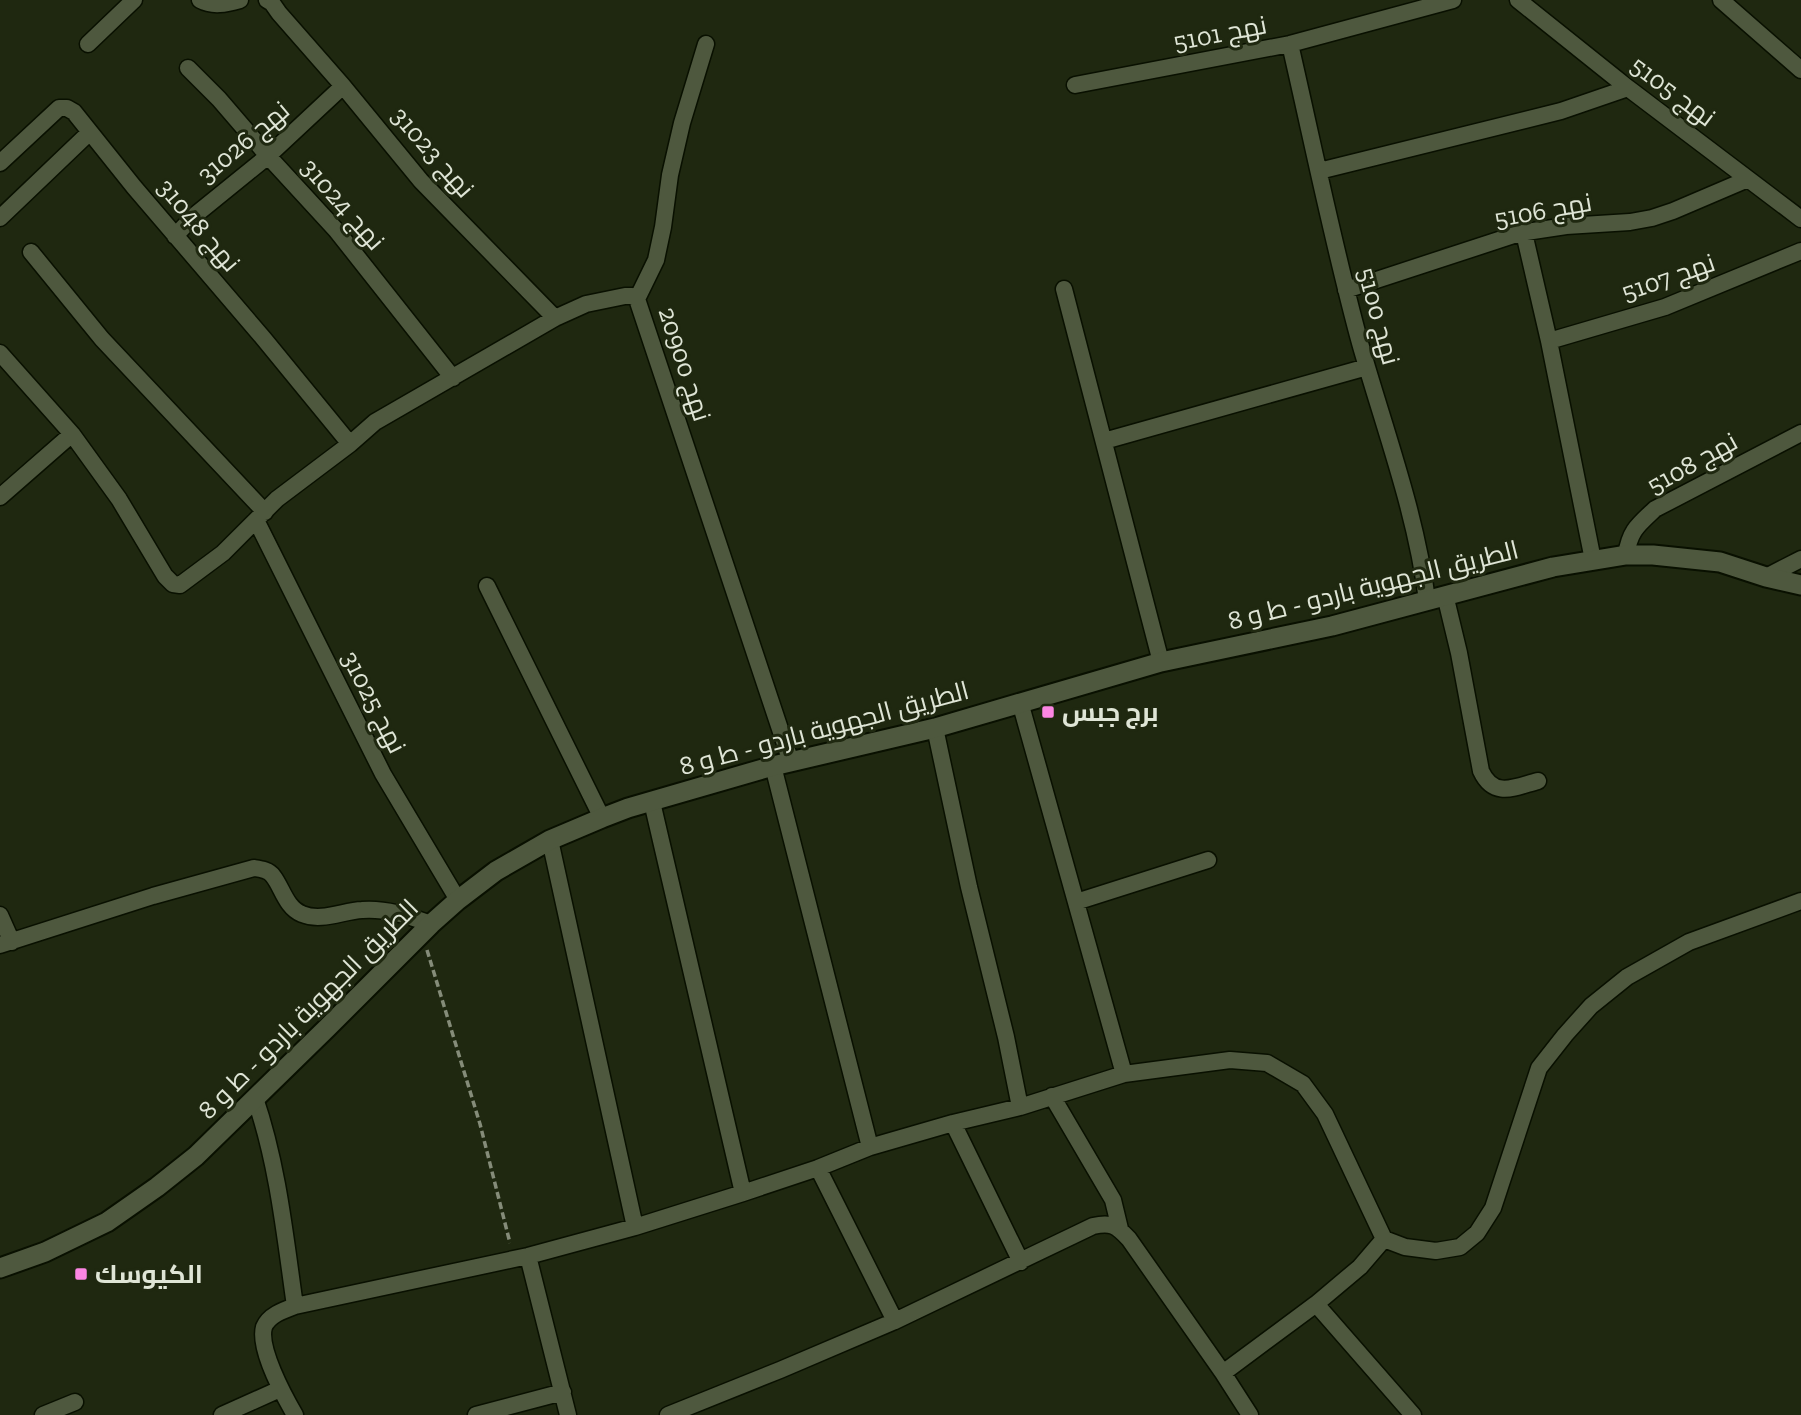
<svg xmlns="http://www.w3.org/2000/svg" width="1801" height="1415" font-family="'Zilla Slab',Cairo,serif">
  <rect width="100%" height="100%" fill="#1f2810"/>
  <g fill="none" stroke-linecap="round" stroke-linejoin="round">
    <g stroke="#091000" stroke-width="19">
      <path id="minor" d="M 200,0 C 213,7 226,4 240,0
        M 267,0 L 272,3 L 279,13 L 343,86 L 421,181 L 555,318
        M 1518,0 L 1628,88 L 1801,219
        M 1721,0 L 1801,70
        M 88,44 L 134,0
        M 1290,44 C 1313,144 1333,244 1360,343 C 1384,428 1416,512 1427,600
        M 188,68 L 219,99 L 268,156 L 336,230 L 453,378
        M 1075,85 L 1290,44 L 1453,0
        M 0,163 L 59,108 L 67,108 L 74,112 L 134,187 L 264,339 L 350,444
        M 1319,171 L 1561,111 L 1628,88
        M 0,218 L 90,132
        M 1524,233 L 1549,341 L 1593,560
        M 175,236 L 194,216 L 268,156 L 343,86
        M 31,252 L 102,339 L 265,512
        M 1064,289 L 1161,662
        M 1346,290 L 1520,233 L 1566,226 L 1630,222 L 1652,218 L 1673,211 L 1748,179
        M 637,299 L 791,762
        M 637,299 L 656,260 L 663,227 L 670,175 L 682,123 L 706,44
        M 1549,341 L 1665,307 L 1801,251
        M 0,353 L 72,434 L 119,499 L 165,576 L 173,584 L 180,585 L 223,553 L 277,499 L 350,444 L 375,422 L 555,318 L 586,304 L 625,296 L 632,296 L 637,299
        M 1104,441 L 1367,367
        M 0,497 L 72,434
        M 256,520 L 383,774 L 458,900
        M 1626,555 C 1630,530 1638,525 1655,509 L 1801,433
        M 1766,577 L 1801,559
        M 487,586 L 602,818
        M 1445,595 L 1459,653 L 1481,771 C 1494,799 1515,787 1538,781
        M 1020,702 L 1124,1074
        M 935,728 L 969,887 L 1006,1037 L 1020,1107
        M 773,766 L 870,1147
        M 652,802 L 743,1193
        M 550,840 L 635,1227
        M 1076,902 L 1208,860
        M 0,915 L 12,942
        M 0,945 L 153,896 L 254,868 C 261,869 269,870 273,876 C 282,887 286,908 302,914 C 321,922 343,911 362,910 C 385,908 409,916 431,924
        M 1052,1096 L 1113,1200 L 1120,1229
        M 255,1098 C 278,1165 285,1236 295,1306
        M 953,1123 L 1021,1262
        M 818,1168 L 895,1321
        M 528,1256 L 568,1415
        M 1316,1304 L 1413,1415
        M 1223,1373 L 1250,1415
        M 43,1415 L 75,1402
        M 222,1415 L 280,1389
        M 295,1415 C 284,1396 258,1348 264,1327 C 269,1315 284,1310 295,1306 L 528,1256 L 635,1227 L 743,1193 L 818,1168 L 870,1147 L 953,1123 L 1020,1107 L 1124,1074 L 1230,1060 L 1267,1063 L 1303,1084 L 1325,1114 L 1384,1239 L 1405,1247 L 1436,1251 L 1460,1247 L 1477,1233 L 1493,1208 L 1539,1068 L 1565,1035 L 1591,1006 L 1627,977 L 1689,942 L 1801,901
        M 476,1415 L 563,1392
        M 668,1415 L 780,1370 L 895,1321 L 1093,1226 C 1111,1222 1116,1225 1129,1239 L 1223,1373 L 1316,1304 L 1360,1267 L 1384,1239"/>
    </g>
    <g stroke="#091000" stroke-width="23">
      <path id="secondary" d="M 0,1268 L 45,1252 L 107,1222 L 157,1187 L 196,1156 L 327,1028 L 431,924 L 458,900 L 496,871 L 550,840 L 602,818 L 628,808 L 773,766 L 935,728 L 1161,662 L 1332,626 L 1553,567 L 1626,555 L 1653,555 L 1720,562 L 1766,577 L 1801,585"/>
    </g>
    <path stroke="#858c79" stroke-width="3.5" stroke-dasharray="7 3.5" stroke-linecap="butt" d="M 427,950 L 480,1124 L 510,1243"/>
    <use href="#minor" stroke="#4e583e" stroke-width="16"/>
    <use href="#secondary" stroke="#4e583e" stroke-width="19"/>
  </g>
  <g fill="#fc86e3" stroke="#1f2810" stroke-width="2.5">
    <rect x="1041" y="705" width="14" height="14" rx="3.5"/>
    <rect x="74" y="1267" width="14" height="14" rx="3.5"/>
  </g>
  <g text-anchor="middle" stroke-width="6" stroke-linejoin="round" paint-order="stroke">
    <g font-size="26" fill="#dfe5d6" stroke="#1f2810">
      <text transform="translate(1220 33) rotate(-11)" y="9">نهج 5101</text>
      <text transform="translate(1673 91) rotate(37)" y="9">نهج 5105</text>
      <text transform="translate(243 142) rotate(-40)" y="9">نهج 31026</text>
      <text transform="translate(433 152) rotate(49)" y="9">نهج 31023</text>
      <text transform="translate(343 204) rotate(49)" y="9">نهج 31024</text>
      <text transform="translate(1543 210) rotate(-10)" y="9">نهج 5106</text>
      <text transform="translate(199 225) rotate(50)" y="9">نهج 31048</text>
      <text transform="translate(1668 277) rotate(-19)" y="9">نهج 5107</text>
      <text transform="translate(1379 316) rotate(75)" y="9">نهج 5100</text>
      <text transform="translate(685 364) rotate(72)" y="9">نهج 20900</text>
      <text transform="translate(1692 463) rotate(-29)" y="9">نهج 5108</text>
      <text transform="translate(1373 585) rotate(-14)" y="9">الطريق الجهوية باردو - ط و 8</text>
      <text transform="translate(374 702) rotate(63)" y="9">نهج 31025</text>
      <text transform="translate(824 728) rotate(-15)" y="9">الطريق الجهوية باردو - ط و 8</text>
      <text transform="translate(308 1009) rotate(-45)" y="9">الطريق الجهوية باردو - ط و 8</text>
    </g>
    <g font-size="26" font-weight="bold" fill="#dfe5d6" stroke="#1f2810" text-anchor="start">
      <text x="1062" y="721">برج جبس</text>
      <text x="95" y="1283">الكيوسك</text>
    </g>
  </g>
</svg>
